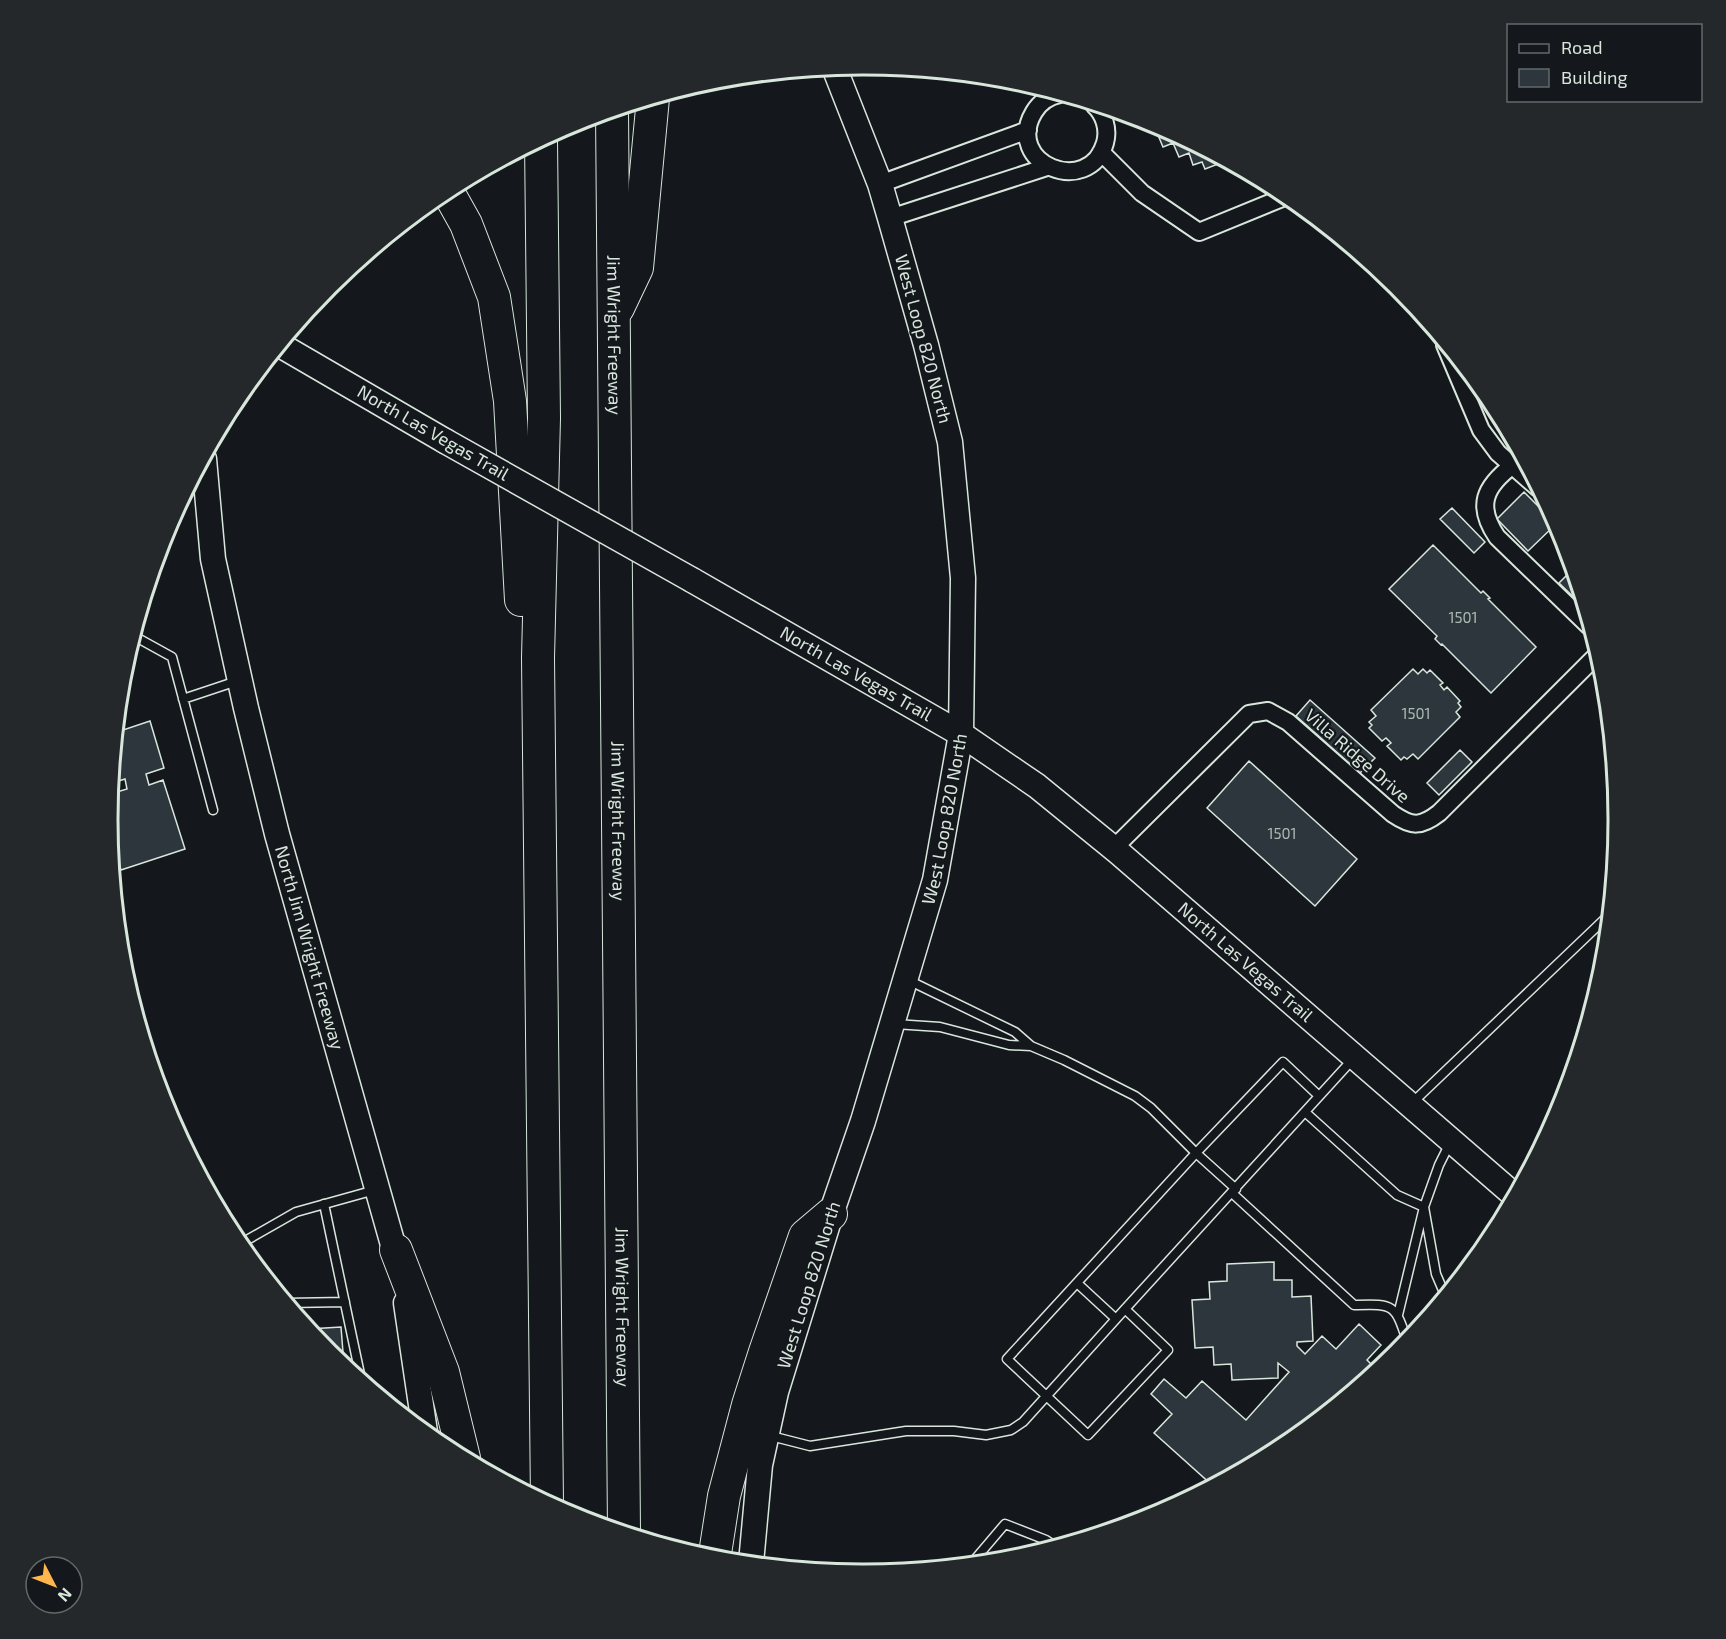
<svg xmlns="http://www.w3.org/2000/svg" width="1726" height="1639" font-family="'Exo 2',sans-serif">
  <rect width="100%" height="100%" fill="#14181c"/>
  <path fill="#2c363c" stroke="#d8e6dc" stroke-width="1.5" d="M 1153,123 L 1226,161 L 1205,169 L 1202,162 L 1193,165 L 1189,153 L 1179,157 L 1173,143 L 1163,147 Z
    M 1524,492 L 1556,524 L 1528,551 L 1497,519 Z
    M 1452,508 L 1485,542 L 1474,553 L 1440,519 Z
    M 1433,545 L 1481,593 L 1483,591 L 1490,598 L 1488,599 L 1536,647 L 1491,693 L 1442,644 L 1441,645 L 1435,639 L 1437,636 L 1389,589 Z
    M 1572,570 L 1584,607 L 1559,583 Z
    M 1413,669 L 1418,674 L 1423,669 L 1427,673 L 1430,670 L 1443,683 L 1440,685 L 1444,690 L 1447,687 L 1460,701 L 1458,703 L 1461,707 L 1456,712 L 1460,717 L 1418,759 L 1413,754 L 1407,759 L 1404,757 L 1401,760 L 1387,746 L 1391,743 L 1386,738 L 1382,741 L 1369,728 L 1372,725 L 1369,722 L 1376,716 L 1371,710 Z
    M 1310,700 L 1375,758 L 1360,773 L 1296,716 Z
    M 150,721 L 164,768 L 146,774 L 149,785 L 163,780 L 185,849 L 121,870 L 109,832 L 108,819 L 110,794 L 127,789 L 125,779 L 112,783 L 117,732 Z
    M 1460,750 L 1472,762 L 1439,795 L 1427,783 Z
    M 1249,761 L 1357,859 L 1315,906 L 1207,808 Z
    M 1274,1262 L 1274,1280 L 1292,1280 L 1292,1297 L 1311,1296 L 1313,1341 L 1297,1342 L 1297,1346 L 1305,1354 L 1322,1336 L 1336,1349 L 1359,1324 L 1381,1345 L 1367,1360 L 1377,1370 L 1307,1427 L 1303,1423 L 1278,1450 L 1212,1485 L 1154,1433 L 1172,1414 L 1151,1394 L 1164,1379 L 1186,1398 L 1202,1381 L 1246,1420 L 1289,1372 L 1278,1363 L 1278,1378 L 1232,1380 L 1231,1364 L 1214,1365 L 1213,1347 L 1195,1348 L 1192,1300 L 1210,1299 L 1209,1282 L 1227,1281 L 1227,1264 Z
    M 341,1327 L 344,1365 L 329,1353 L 309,1329 Z"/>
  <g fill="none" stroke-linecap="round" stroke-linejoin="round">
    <g stroke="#d8e6dc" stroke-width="11">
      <path id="lane" d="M 134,636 L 172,657 L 213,810
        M 183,699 L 237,681
        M 908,980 L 1015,1032 L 1031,1046
        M 895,1024 L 940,1027 L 1009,1045 L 1031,1046 L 1064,1060 L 1135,1096 L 1151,1108 L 1196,1153 L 1007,1359 L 1088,1435 L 1168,1350 L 1125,1309 L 1353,1059
        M 1411,1104 L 1609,915
        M 1305,1112 L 1397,1195 L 1424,1207 L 1398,1315
        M 1236,1189 L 1196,1153 L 1283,1062 L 1319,1096
        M 1232,1193 L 1354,1305 C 1393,1304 1395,1303 1407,1341
        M 324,1204 L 361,1379
        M 240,1244 L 296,1212 L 375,1190
        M 1077,1283 L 1116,1319
        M 1445,1295 L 1436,1274 L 1424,1207 L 1439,1165 L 1450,1143
        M 287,1303 L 345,1302
        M 767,1435 L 810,1446 L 906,1431 L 954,1431 L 986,1435 L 1011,1430 L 1023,1422 L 1125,1309
        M 971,1564 L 1005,1524 L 1046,1540 L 1055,1546"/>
    </g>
    <g stroke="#d8e6dc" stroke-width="20">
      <path id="street" d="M 1060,94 C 1050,96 1040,102 1034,112 C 1003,164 1089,198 1105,143 C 1109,129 1104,114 1094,105
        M 1101,152 L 1142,193 L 1199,232 L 1287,196
        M 880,184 L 1028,130
        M 890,218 L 1047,167
        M 1445,345 L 1481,430 L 1498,453 L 1538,488
        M 1513,465 C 1484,487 1476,506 1497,537 L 1589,626
        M 1114,848 L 1249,714 L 1268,711 L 1288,722 L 1393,814 C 1412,827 1421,827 1439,813 L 1598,654"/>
    </g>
    <g stroke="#d8e6dc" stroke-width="27">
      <g id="secondary">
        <path d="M 280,345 L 445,441"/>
        <path id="s1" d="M 204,459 L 213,559 L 246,708 L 277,834 L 399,1266"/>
        <path id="s2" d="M 692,580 L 961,734 L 1037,786 L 1118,852 L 1514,1195"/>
        <path d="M 406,1303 L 425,1432"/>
        <path id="s3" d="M 751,1563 L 760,1465 L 776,1392 L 831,1214 L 863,1121 L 935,880 L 961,734 L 963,578 L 950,442 L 926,345 L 890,218 L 880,184 L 834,67"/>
      </g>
    </g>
    <g stroke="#d8e6dc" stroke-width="34">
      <g id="highway">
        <path id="s4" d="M 612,110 L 624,1532"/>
        <path d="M 541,140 L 544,418 L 538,658 L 547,1503"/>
        <path d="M 447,190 L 466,224 L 494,297 L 510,401 L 521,600"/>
        <path d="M 618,308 L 637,268 L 653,98"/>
        <path d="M 396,1250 L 443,1372 L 464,1458"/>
        <path d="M 714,1560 L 724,1496 L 748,1405 L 765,1352 L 805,1236 L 831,1214"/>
      </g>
    </g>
    <use href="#lane" stroke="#14181c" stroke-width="8"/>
    <use href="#street" stroke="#14181c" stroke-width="16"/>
    <use href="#secondary" stroke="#14181c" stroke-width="24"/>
    <use href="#highway" stroke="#14181c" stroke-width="32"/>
    <g stroke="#d8e6dc" stroke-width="27" stroke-linecap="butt">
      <path id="secondary-bridge" d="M 445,441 L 692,580"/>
    </g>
    <use href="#secondary-bridge" stroke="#14181c" stroke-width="24"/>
  </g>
  <g text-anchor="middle" stroke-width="4.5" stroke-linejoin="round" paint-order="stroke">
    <g font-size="15" fill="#adbab4">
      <text x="1463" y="623">1501</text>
      <text x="1416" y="719">1501</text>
      <text x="1282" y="839">1501</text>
    </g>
    <g font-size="18" fill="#d8e6dc" stroke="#14181c">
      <text dy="6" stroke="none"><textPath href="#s4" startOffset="225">Jim Wright Freeway</textPath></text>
      <text transform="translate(923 339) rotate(75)" y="6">West Loop 820 North</text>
      <text transform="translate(433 433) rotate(30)" y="6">North Las Vegas Trail</text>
      <text dy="6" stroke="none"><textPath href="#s2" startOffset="189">North Las Vegas Trail</textPath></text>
      <text transform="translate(1357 756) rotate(41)" y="6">Villa Ridge Drive</text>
      <text dy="6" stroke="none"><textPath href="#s3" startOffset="771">West Loop 820 North</textPath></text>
      <text dy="6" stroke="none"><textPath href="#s4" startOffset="711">Jim Wright Freeway</textPath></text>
      <text dy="6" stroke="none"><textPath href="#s1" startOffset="501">North Jim Wright Freeway</textPath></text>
      <text dy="6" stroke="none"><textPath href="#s2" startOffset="675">North Las Vegas Trail</textPath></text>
      <text dy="6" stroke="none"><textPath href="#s3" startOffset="285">West Loop 820 North</textPath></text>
      <text dy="6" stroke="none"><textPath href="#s4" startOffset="1197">Jim Wright Freeway</textPath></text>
    </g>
  </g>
  <path d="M0 0H1726V1639H0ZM862 75H864A744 744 0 0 1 1608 819V820A744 744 0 0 1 864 1564H862A744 744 0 0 1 118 820V819A744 744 0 0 1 862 75Z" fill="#24282b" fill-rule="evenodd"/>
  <path fill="none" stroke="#d8e6dc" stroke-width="3" d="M862 75H864A744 744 0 0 1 1608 819V820A744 744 0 0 1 864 1564H862A744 744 0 0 1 118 820V819A744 744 0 0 1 862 75Z"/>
  <rect x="1507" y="24" width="195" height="78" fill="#14181c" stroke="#626a69" stroke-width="1.5"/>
  <rect x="1519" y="44" width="30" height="9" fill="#14181c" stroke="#626a69" stroke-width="1.5"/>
  <text x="1561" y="54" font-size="18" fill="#d8e6dc">Road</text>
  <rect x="1519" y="69" width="30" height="18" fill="#2c363c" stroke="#626a69" stroke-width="1.5"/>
  <text x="1561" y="84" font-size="18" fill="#d8e6dc">Building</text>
  <g transform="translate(54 1585) rotate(132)"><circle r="28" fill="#14181c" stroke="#626a69" stroke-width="1.5"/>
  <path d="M0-4.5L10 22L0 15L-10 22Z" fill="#ffb74d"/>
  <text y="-9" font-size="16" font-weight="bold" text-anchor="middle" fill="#d8e6dc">N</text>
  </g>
</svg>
